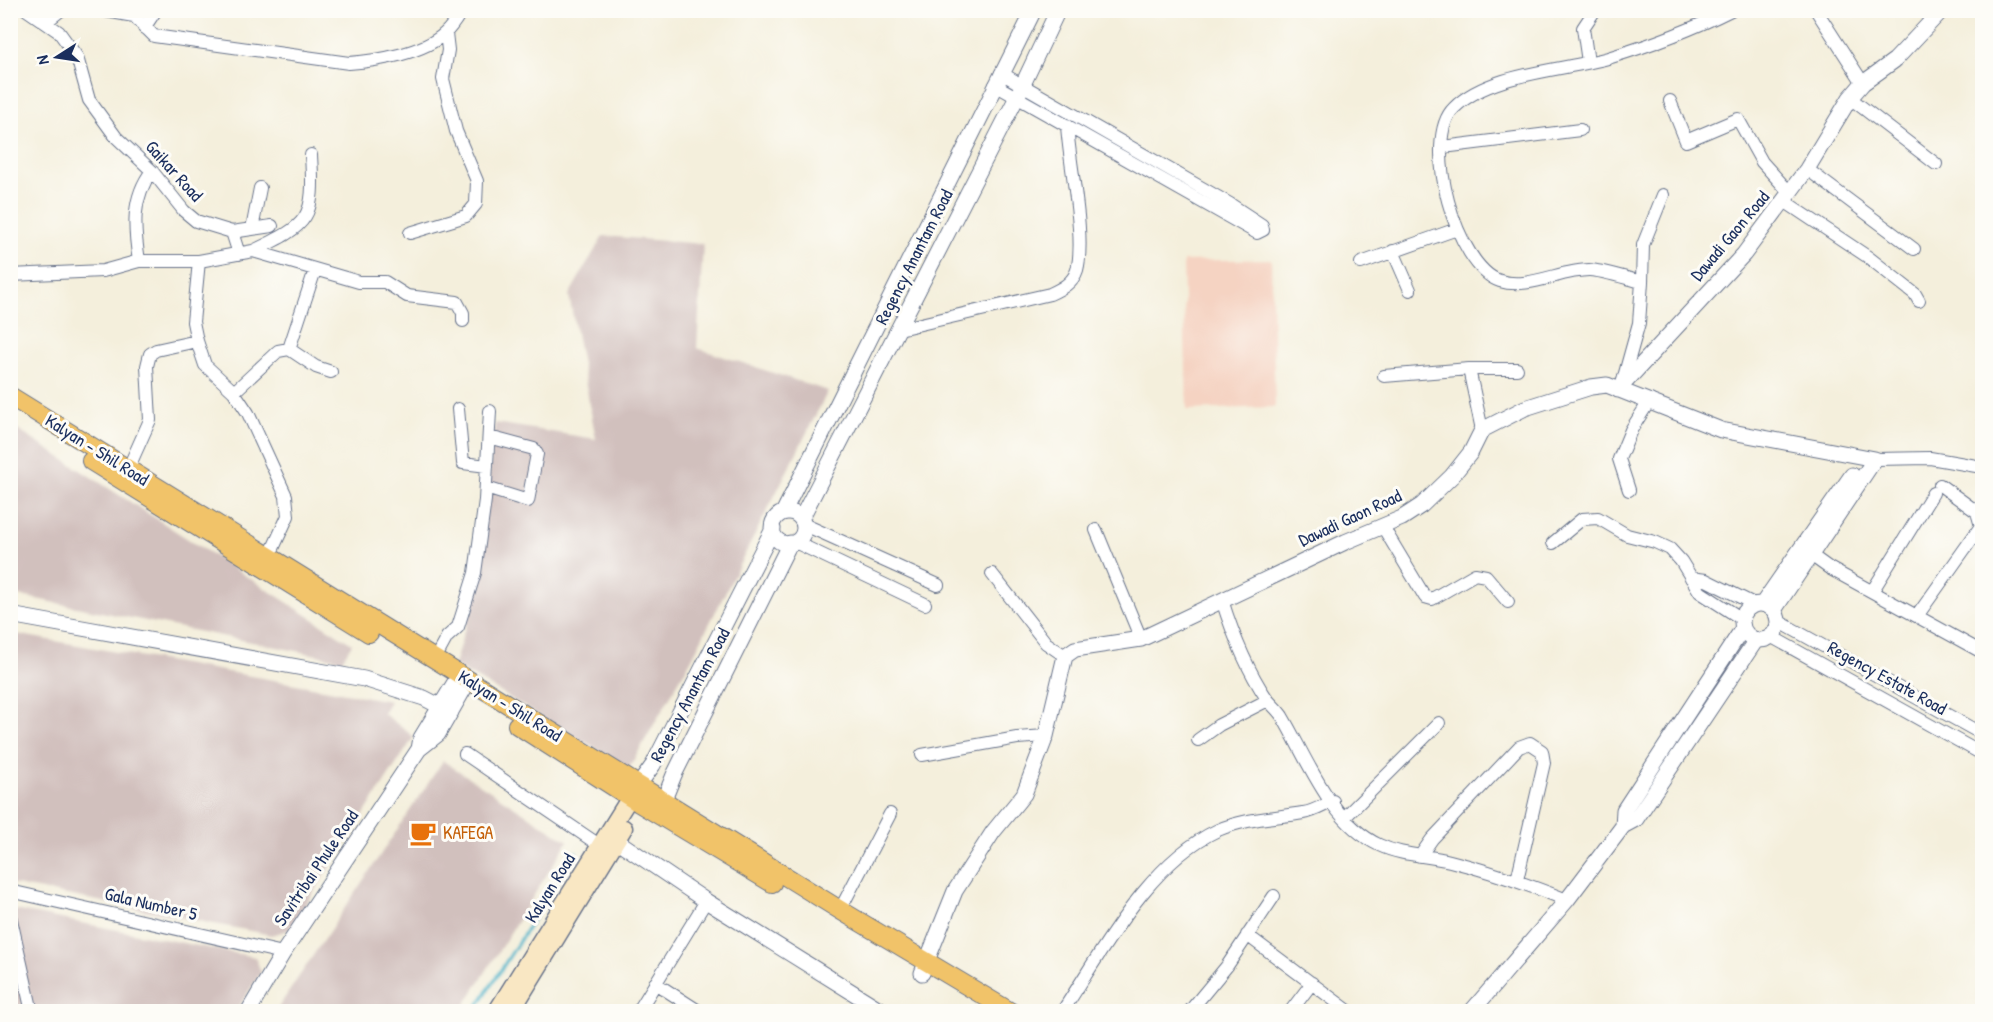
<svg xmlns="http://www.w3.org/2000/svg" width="1993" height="1022" font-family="'Patrick Hand',sans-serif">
  <rect width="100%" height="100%" fill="#fdfcf7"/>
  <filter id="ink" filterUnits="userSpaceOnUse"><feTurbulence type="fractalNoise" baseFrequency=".0167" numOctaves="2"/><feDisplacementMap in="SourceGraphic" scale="12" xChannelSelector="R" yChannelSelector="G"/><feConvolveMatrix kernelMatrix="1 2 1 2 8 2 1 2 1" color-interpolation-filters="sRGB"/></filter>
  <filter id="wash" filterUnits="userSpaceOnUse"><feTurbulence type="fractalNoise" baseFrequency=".008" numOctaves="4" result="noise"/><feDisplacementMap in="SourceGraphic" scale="24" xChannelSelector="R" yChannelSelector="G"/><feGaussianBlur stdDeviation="1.35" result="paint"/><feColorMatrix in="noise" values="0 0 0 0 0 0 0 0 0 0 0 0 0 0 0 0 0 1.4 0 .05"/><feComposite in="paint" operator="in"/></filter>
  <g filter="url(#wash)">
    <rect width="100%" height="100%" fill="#f4efdc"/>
    <path fill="#f5d3c2" d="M 1271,259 L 1275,407 L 1187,410 L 1183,261 Z"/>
    <path fill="#d1c0bd" d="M 603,236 L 703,244 L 697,348 L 828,391 L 691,660 L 629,768 L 454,665 L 476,591 L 495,423 L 596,439 L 569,295 Z
      M 10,425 L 352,644 L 342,660 L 11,594 Z
      M 10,633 L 390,701 L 383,713 L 414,737 L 289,930 L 271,935 L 11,884 Z
      M 443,761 L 568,841 L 461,1011 L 276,1011 Z
      M 10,909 L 255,957 L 261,972 L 236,1011 L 11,1011 Z"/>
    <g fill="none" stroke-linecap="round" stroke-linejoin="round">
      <path stroke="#4cb4ca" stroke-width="3" d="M 474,1012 L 576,852"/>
    </g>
  </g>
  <g filter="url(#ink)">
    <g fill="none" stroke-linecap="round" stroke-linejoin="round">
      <g stroke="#67728a" stroke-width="14">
        <path id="minor" d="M 27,10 L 59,32 L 77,57 L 89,100 L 116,137 L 152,171 L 184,211 L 196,221 L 232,232 L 239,254
          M 100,10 L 134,16 L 154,36 L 349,63 C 377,61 424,53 445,33 C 452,27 457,18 462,10
          M 1816,10 L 1863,83
          M 46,22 L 61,10
          M 144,28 L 156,10
          M 1588,62 L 1583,28 L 1595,10
          M 995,85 L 1257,233 L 1263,230 L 1262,225 L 1230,204 L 1001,73
          M 1850,98 L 1936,164
          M 1670,101 L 1686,141 L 1738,119 L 1762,162 L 1790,193
          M 1443,147 L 1580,130
          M 1807,169 L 1914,249
          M 1784,201 L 1868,257 L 1915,294 L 1919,301
          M 252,229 L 260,188
          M 232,232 L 272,226
          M 410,233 L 466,216 L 476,204 L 477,181 L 456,131 L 443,79 L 448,50 L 446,33
          M 253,251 C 310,224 315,219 311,155
          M 1393,251 L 1410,290
          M 139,261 C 134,229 131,198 152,171
          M 1361,263 L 1457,229
          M 10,275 L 103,271 L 139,261 L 199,261 L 253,251 L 359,282 L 385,282 L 407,296 L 457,302 L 463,313 L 463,321
          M 1642,282 L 1643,245 L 1663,195
          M 899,329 L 1050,294 C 1061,289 1073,283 1077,270 C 1086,236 1069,163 1067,125
          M 197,341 L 193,322 L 199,261
          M 289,349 L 315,270
          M 1469,369 L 1517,369
          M 1384,376 L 1469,369 L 1482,430
          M 1622,384 L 1639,323 L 1642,282 C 1629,279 1601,270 1589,270 C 1560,270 1528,290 1500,281 C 1456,267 1421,140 1454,108 C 1489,73 1561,71 1608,58 C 1651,45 1691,30 1731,10
          M 234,392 L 278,351 L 289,349 L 316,367 L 331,372
          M 458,409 L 463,463 L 487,466
          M 1875,459 L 1930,458 L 1982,467
          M 128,469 L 150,420 L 147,366 L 150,354 L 156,350 L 197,341 L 205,365 L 234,392 L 248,413 L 286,496 L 288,516 L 269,557
          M 486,488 L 528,501 L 537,454 L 534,449 L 489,437
          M 1629,490 L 1619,459 L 1631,430 L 1650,400
          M 803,524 L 938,585
          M 1383,527 L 1425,597 L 1432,599 L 1475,574 L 1486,576 L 1508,602
          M 1096,530 L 1141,639
          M 795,542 L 925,604
          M 1553,543 L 1582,519 L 1598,518 L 1627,535 L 1655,542 L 1670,549 L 1681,561 L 1700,592 L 1742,619
          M 1804,550 L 1829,568 L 1982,652
          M 992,574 L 1046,643 L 1065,656
          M 1691,578 L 1706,580 L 1754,604
          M 1873,590 L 1933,493
          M 1222,600 C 1233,635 1246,668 1267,699 C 1272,705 1278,710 1282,716 C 1308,760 1330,822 1379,845 C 1402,856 1427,855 1450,861 C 1490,871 1529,885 1567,900
          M 1917,616 L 1981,526 L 1977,512 L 1940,485
          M 1778,621 L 1982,734
          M 1772,637 L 1982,754
          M 435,659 L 447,637 L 458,627 L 475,573 L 485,500 L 490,411
          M 1198,740 L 1219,725 L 1268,700
          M 465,754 L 605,849
          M 922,755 L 1017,738 L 1046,736
          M 1344,818 L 1439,723
          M 1420,856 L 1432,839 L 1519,747 L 1530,743 L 1542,751 L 1544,763 L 1517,880
          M 10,891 L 283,953
          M 840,910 L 890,814
          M 10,915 L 32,1012
          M 1247,935 L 1350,1012
          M 655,983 L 700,1012
          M 638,1012 L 706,901
          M 1062,1012 C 1103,950 1149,862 1218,830 C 1245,818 1275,818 1303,813 C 1313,812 1324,805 1333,801
          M 1189,1012 L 1227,966 L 1274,896
          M 1290,1012 L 1312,983"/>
      </g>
      <g stroke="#67728a" stroke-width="17">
        <path id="tertiary" d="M 1618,390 L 1744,254 L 1807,169 L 1850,98 L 1863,83 L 1895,60 L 1942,10
          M772 528a16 16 0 1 1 32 0a16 16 0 1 1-32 0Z
          M 783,513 L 1034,10
          M 801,519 L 1017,97 L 1058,10
          M 1763,603 L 1852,475
          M1742 622a18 18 0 1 1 36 0a18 18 0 1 1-36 0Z
          M 10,615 L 364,679 L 424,698 L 451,712
          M 419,749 L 438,734 L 469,680
          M 638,786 L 653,765 L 773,529
          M 663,802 L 674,775 L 790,543
          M 1623,826 L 1636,819 L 1756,640
          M 607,834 L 706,901 L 884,1012
          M 922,973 L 955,891 L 993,832 L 1024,794 L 1046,736 L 1065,656 L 1075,649 L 1141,639 L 1345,542 L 1402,518 L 1422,505 L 1452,476 L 1471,452 L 1482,430 L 1525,408 L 1591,387 L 1607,385 L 1721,430 L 1875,459 L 1774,610
          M 248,1012 L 283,953 L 419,749 L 421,738 L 460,674
          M 1471,1012 L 1567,900 L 1623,826 L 1624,810 L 1743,628"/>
      </g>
      <g stroke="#67728a" stroke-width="19">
        <path id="secondary" d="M 496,1012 L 637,786
          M 511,1012 L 624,828"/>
      </g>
      <g stroke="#67728a" stroke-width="20">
        <path id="primary" d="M 10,396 L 840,910 L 1011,1012
          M 91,461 L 369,633
          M 517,725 L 639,803 L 772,883"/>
      </g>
      <use href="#minor" stroke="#fff" stroke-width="12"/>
      <use href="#tertiary" stroke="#fff" stroke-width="15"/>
      <use href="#secondary" stroke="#f9e7c3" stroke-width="16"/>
      <use href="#primary" stroke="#f1c369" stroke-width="18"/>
    </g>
  </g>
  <defs>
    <g id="cafe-bare" transform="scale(2.07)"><path d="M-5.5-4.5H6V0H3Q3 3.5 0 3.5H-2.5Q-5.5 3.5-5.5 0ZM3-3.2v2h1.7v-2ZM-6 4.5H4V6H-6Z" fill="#e8710a" stroke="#fdfcf7" stroke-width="2.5" paint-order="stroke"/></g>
  </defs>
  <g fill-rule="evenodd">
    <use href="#cafe-bare" x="423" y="833"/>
  </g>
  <g text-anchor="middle" stroke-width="6" stroke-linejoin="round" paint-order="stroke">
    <g font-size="18" fill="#1b2f5e" stroke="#fdfcf7">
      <text transform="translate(174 171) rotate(48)" y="6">Gaikar Road</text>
      <text transform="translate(1730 236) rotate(-50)" y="6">Dawadi Gaon Road</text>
      <text transform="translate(914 257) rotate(-63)" y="6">Regency Anantam Road</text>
      <text transform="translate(97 450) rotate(32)" y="6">Kalyan - Shil Road</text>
      <text transform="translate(1350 518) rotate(-25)" y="6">Dawadi Gaon Road</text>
      <text transform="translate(1887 678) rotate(29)" y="6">Regency Estate Road</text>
      <text transform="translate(690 695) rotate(-62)" y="6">Regency Anantam Road</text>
      <text transform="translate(510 706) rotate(32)" y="6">Kalyan - Shil Road</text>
      <text transform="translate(316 868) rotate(-56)" y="6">Savitribai Phule Road</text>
      <text transform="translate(550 888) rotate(-58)" y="6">Kalyan Road</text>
      <text transform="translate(151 904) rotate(13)" y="6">Gala Number 5</text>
    </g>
    <g font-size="18" fill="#c56008" stroke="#fdfcf7" text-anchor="start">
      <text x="443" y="839">KAFEGA</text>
    </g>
  </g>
  <rect width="1993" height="1022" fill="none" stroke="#fdfcf7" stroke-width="36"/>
  <g transform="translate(57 57) rotate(258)" stroke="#fdfcf7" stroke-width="4.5" paint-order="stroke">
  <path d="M0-4.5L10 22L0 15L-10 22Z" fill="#1b2f5e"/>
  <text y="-9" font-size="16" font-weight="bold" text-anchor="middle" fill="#1b2f5e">N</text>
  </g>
</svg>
